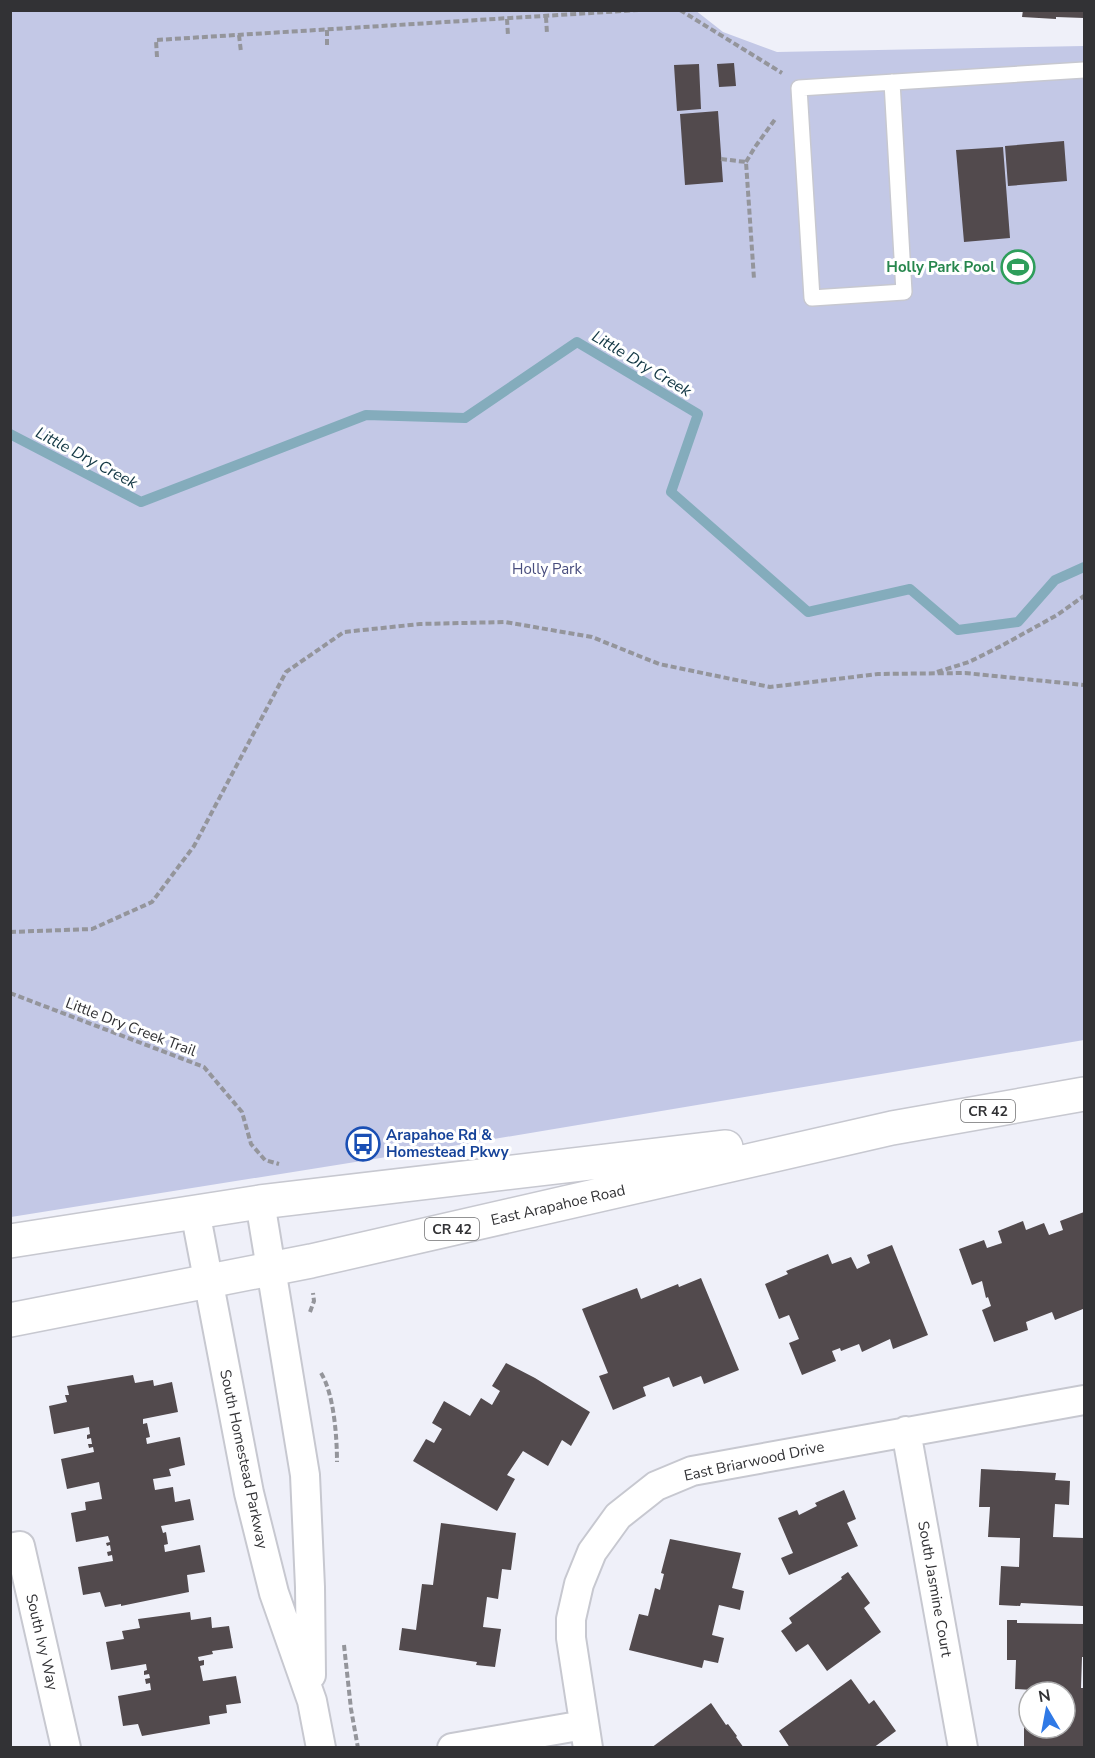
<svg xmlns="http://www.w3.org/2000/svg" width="1095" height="1758" font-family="'Nunito Sans',sans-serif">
  <rect width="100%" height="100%" fill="#eff0f9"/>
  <path fill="#c3c8e6" d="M 695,10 L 723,32 L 777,52 L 1084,46 L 1084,1040 L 399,1155 L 11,1217 L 11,11 Z"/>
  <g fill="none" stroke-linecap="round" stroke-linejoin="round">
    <path stroke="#84acbc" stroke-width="10" d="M 10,434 L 141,502 L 366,415 L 465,418 L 577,342 L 698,414 L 671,492 L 808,612 L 910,589 L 958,630 L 1018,622 L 1055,580 L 1084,567"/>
  </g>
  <path fill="#524a4d" d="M 1023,10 L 1084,10 L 1084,18 L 1056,17 L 1056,19 L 1022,17 Z
    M 734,63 L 736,86 L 719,87 L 717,64 Z
    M 699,64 L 701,109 L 677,111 L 674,65 Z
    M 718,111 L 723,182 L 685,185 L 680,114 Z
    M 1064,141 L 1067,181 L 1008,186 L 1005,146 Z
    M 1003,147 L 1010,238 L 964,242 L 956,150 Z
    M 1084,1212 L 1084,1313 L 1083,1309 L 1055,1320 L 1052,1312 L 1026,1322 L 1028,1330 L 994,1342 L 982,1310 L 991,1306 L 988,1297 L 986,1298 L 982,1281 L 972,1285 L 959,1249 L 984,1240 L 987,1248 L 1002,1243 L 998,1231 L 1023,1221 L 1026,1230 L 1044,1223 L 1049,1235 L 1063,1230 L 1060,1221 Z
    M 892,1245 L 928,1335 L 893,1349 L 890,1339 L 862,1352 L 859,1344 L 841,1351 L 840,1348 L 832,1351 L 836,1361 L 802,1375 L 789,1343 L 799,1339 L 789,1315 L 779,1319 L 765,1284 L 788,1274 L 786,1271 L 828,1254 L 832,1264 L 851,1257 L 857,1269 L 870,1263 L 867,1255 Z
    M 701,1278 L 739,1370 L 704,1384 L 701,1376 L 673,1387 L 669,1377 L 643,1387 L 646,1396 L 613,1410 L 599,1376 L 608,1373 L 582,1309 L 637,1288 L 641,1299 L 678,1284 L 679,1287 Z
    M 506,1363 L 535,1378 L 590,1412 L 571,1446 L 562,1440 L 548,1466 L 523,1451 L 507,1475 L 515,1479 L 497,1511 L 413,1461 L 426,1439 L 434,1443 L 442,1429 L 432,1423 L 444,1401 L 470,1416 L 481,1398 L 492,1405 L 500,1391 L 492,1386 Z
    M 133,1375 L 135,1383 L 153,1380 L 154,1386 L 172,1382 L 178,1412 L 143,1419 L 143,1424 L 147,1423 L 150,1437 L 146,1438 L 147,1444 L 180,1437 L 185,1465 L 169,1469 L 171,1476 L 153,1479 L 155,1490 L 173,1487 L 175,1502 L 190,1499 L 194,1520 L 161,1526 L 163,1533 L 166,1532 L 168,1544 L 164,1545 L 165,1552 L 200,1545 L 205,1572 L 187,1575 L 189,1592 L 121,1606 L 121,1604 L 105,1607 L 100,1592 L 83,1595 L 78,1567 L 113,1561 L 112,1555 L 108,1556 L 107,1552 L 111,1551 L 110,1545 L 107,1546 L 106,1543 L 110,1542 L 108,1536 L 76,1542 L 71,1513 L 86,1510 L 85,1502 L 102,1499 L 99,1482 L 67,1489 L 61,1459 L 94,1452 L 93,1447 L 89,1448 L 88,1444 L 92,1444 L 91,1438 L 87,1439 L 87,1435 L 90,1434 L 89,1427 L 54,1434 L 49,1406 L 67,1402 L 65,1395 L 69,1395 L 67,1386 Z
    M 981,1469 L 1056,1473 L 1055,1480 L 1070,1481 L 1069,1505 L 1055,1504 L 1053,1537 L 1084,1538 L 1083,1606 L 1021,1603 L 1020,1606 L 999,1605 L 1001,1566 L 1019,1567 L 1020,1538 L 988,1537 L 990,1507 L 979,1507 Z
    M 844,1490 L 856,1519 L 847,1523 L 858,1546 L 789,1575 L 781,1558 L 793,1553 L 778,1518 L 797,1510 L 799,1515 L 817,1506 L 815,1503 Z
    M 441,1523 L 516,1533 L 511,1570 L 502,1569 L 498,1599 L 487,1597 L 483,1627 L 501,1629 L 495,1667 L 476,1665 L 477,1662 L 399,1650 L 402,1628 L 416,1630 L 422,1584 L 433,1585 Z
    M 670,1539 L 741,1553 L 732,1588 L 744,1591 L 740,1610 L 719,1605 L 712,1635 L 724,1638 L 718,1663 L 704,1660 L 702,1668 L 629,1650 L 639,1614 L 648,1616 L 655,1588 L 660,1590 L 664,1574 L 661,1573 Z
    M 848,1572 L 870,1603 L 864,1608 L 881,1632 L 827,1671 L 808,1644 L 796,1652 L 781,1631 L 792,1623 L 789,1618 L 842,1579 L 841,1577 Z
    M 190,1612 L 191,1620 L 211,1617 L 212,1628 L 229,1626 L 233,1648 L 212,1651 L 213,1654 L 198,1657 L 199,1661 L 204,1660 L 204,1665 L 200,1666 L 203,1681 L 236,1676 L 241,1703 L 226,1705 L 227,1713 L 209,1716 L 210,1724 L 142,1736 L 138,1724 L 123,1726 L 118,1696 L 151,1690 L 150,1683 L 146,1684 L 145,1679 L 150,1678 L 149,1674 L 144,1675 L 144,1671 L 147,1670 L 146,1664 L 111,1670 L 106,1642 L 124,1639 L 122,1631 L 140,1628 L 138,1619 Z
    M 1007,1620 L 1017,1620 L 1017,1623 L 1084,1624 L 1084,1657 L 1082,1657 L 1081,1688 L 1084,1688 L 1084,1748 L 1024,1748 L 1024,1719 L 1029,1719 L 1029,1728 L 1065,1728 L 1065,1692 L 1015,1689 L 1016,1660 L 1007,1660 Z
    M 851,1679 L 869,1704 L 874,1700 L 896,1731 L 873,1748 L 790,1748 L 779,1731 Z
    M 711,1703 L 726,1725 L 728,1724 L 737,1736 L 736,1737 L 744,1748 L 651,1748 Z"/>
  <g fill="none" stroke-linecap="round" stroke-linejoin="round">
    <g stroke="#c7c8d0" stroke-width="18">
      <path id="lane" d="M 892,82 L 904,292 L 812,298 L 799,88 L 1084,70"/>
    </g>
    <g stroke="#c7c8d0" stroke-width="32">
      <path id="street" d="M 260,1202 L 305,1475 L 310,1587 L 311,1675
        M 195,1211 L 249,1493 L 274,1593 L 312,1701 L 321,1748
        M 906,1431 L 963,1748
        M 10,1548 L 20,1546 L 66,1748
        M 452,1748 L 584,1725
        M 588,1748 L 571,1638 L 571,1619 L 579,1584 L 592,1552 L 618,1516 L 656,1486 L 692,1471 L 1084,1400"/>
    </g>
    <g stroke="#c7c8d0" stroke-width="36">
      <path id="primary" d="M 10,1241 L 260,1202 L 726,1147
        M 10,1320 L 311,1261 L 892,1128 L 1084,1094"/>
    </g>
    <path stroke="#94959b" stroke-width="4" stroke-dasharray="6 3" stroke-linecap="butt" d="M 680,10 L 782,73
      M 546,17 L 547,34
      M 507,19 L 508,36
      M 327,30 L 327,47
      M 239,35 L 241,52
      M 157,57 L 156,40 L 639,10
      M 721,159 L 746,162 L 754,279
      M 746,162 L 755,147 L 776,118
      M 937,672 L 969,662 L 1003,645 L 1057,615 L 1084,596
      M 10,932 L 92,929 L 152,902 L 194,846 L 286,672 L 344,632 L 420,624 L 505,622 L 592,637 L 659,664 L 770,687 L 878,674 L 965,673 L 1084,685
      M 10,993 L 204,1067 L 242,1112 L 251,1144 L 265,1160 L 279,1164
      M 310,1312 L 314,1301 L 313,1293
      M 321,1373 C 334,1394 337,1437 337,1462
      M 344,1645 L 351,1709 L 358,1748"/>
    <use href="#lane" stroke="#fff" stroke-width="15"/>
    <use href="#street" stroke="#fff" stroke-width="28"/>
    <use href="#primary" stroke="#fff" stroke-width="33"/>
  </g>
  <defs>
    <g id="stadium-ring" transform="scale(1.725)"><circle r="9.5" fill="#fff" stroke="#2e9e5b" stroke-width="1.5"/><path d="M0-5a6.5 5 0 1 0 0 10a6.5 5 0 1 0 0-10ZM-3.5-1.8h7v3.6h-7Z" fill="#2e9e5b"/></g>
    <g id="bus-ring" transform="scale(1.725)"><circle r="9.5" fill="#fff" stroke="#1a4fb4" stroke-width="1.5"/><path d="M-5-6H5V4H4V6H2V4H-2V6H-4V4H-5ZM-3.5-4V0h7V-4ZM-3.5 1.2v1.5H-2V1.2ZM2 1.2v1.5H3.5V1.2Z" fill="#1a4fb4"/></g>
  </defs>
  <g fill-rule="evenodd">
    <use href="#stadium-ring" x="1018" y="267"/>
    <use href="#bus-ring" x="363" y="1144"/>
  </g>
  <g text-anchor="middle" stroke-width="6" stroke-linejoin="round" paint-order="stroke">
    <g fill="#fff" stroke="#707072" stroke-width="1.5">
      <rect x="961" y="1100" width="54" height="22" rx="4.5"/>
      <rect x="425" y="1218" width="54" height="22" rx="4.5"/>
    </g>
    <g font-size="14" font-weight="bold" fill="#323235">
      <text x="988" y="1116">CR 42</text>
      <text x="452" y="1234">CR 42</text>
    </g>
    <g font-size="15" font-weight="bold" fill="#27864d" stroke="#fff" text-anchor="end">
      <text x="995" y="272">Holly Park Pool</text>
    </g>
    <g font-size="15" fill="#494e7e" stroke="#fff">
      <text x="547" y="574">Holly Park</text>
    </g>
    <g font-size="15" fill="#323235" stroke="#fff">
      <text transform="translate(131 1027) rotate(21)" y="5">Little Dry Creek Trail</text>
      <text transform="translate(558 1205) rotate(-13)" y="5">East Arapahoe Road</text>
      <text transform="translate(244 1459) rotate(78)" y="5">South Homestead Parkway</text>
      <text transform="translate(754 1461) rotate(-12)" y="5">East Briarwood Drive</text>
      <text transform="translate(935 1589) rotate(80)" y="5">South Jasmine Court</text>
      <text transform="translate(42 1642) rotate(77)" y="5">South Ivy Way</text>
    </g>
    <g font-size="15" font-weight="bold" fill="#164399" stroke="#fff" text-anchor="start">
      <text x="386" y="1140">Arapahoe Rd &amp;<tspan x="386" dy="17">Homestead Pkwy</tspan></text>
    </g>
    <g font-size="16" font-style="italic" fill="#123744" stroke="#fff">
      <text transform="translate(642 363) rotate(31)" y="6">Little Dry Creek</text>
      <text transform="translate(87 457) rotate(28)" y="6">Little Dry Creek</text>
    </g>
  </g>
  <rect width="1095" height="1758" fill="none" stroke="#323235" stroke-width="24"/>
  <g transform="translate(1047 1710) rotate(350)"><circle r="28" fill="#ffffff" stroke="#adadae" stroke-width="1.5"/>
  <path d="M0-4.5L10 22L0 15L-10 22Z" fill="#2f79e6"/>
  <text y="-9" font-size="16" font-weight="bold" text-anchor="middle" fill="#323235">N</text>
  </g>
</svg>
